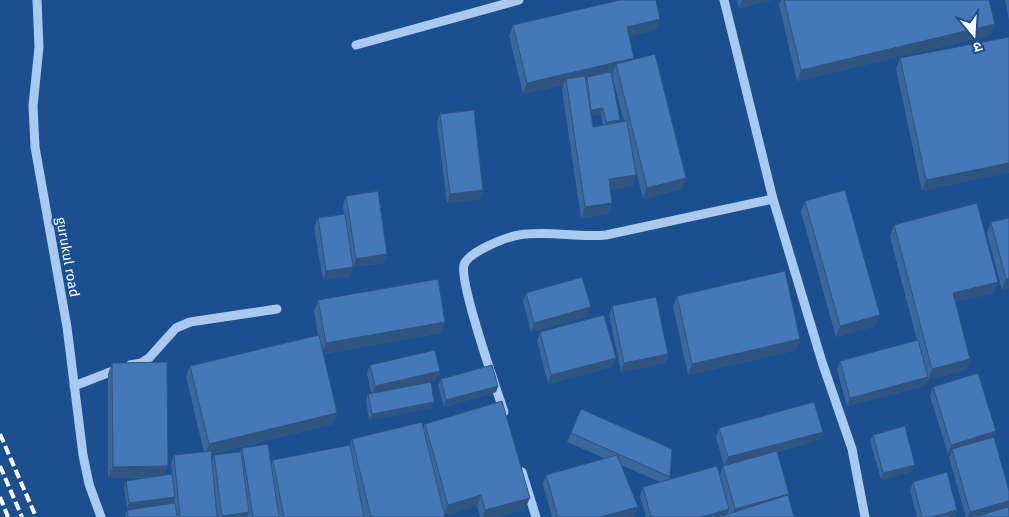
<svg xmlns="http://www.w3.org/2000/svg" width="1009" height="517" font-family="'Fira Sans','Noto Sans Devanagari',sans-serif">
  <rect width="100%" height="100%" fill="#1b4f8f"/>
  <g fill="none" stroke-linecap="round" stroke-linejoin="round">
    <path stroke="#a9c9ee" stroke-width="9" d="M 37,0 L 39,47 L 33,106 L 35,147 L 67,327 L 83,455 L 89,484 L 101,517
      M 724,0 L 773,199 L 822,362 L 852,449 L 865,517
      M 356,45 L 519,0
      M 130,365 L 141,363 L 149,358 L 176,328 L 190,322 L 277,309
      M 74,386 L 118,369
      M 504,412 C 496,388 459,282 464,265 C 468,252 506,237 519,235 C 548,230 577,238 606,235 L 773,199
      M 522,472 L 536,517"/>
    <path stroke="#fff" stroke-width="4" stroke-dasharray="9 4" stroke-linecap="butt" d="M 0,434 L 36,517
      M 0,466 L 22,517
      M 0,497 L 8,517"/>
  </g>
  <path fill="#3a679d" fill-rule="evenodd" d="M 737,0 L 772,0 L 739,8 Z
    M 781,0 L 989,0 L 991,35 L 797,81 L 779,5 Z
    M 1005,0 L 1009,0 L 1009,21 Z
    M 513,25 L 656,30 L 629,36 L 634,58 L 633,60 L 686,178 L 682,189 L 643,199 L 633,158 L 636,175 L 632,186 L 610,190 L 612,203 L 608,214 L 581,218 L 562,90 L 563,85 L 523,94 L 509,36 ZM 611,73 L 613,73 L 612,75 L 624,122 L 619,123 L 620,120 ZM 601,114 L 603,125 L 593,127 L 591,116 Z
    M 1009,37 L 922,191 L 896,69 L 900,58 Z
    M 440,114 L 483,190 L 480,199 L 447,203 L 437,122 Z
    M 346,196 L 384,263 L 353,267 L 350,276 L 323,280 L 314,227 L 318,218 L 344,214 L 343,205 Z
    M 805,201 L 875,326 L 836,337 L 801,212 Z
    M 1009,218 L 1009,288 L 1002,290 L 987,233 L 991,222 Z
    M 894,225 L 994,293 L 955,302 L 970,359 L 966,370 L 928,380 L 927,379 L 925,386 L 847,406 L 837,370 L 840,361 L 917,341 L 890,236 Z
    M 526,293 L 587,316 L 531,332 L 523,301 Z
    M 677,296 L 796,350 L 688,375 L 673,307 Z
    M 318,300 L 445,322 L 441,333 L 323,354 L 337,413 L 333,424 L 211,454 L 212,462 L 214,455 L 240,452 L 242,448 L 271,465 L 273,460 L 350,445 L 352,439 L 423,427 L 425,424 L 525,509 L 497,517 L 480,517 L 477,506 L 445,515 L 445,517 L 248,517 L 248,516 L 247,517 L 218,517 L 214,489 L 217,517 L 125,517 L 127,510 L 175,503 L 174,499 L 173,503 L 127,509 L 124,487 L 126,481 L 149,478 L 108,478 L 108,374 L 112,363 L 168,466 L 164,475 L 172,474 L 171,463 L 174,455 L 204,452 L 186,377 L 190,366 L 318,335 L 314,311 Z
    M 612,306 L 668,354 L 665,363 L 621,372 L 609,315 Z
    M 540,332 L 612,367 L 548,384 L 537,341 Z
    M 370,365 L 436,380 L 409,386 L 434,402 L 432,408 L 369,420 L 366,400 L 368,394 L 371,393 L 367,373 Z
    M 441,379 L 498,386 L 496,392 L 444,407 L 438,385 Z
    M 933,387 L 996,431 L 993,438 L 1009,509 L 1009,517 L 966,517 L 949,458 L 951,453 L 948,454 L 930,396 Z
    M 719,428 L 823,432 L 819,440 L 777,452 L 788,496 L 794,517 L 646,517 L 640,496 L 643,487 L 660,482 L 621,465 L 638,507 L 634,515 L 628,517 L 552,517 L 543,484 L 546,475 L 606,459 L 567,442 L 571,433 L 670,477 L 669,479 L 720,475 L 723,466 L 724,466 L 716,437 Z
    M 873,435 L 913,471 L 881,480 L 870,441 Z
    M 913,482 L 957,510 L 955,517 L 917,517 L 910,491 Z"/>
  <path fill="#305480" d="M 742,0 L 772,0 L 739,8 Z
    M 660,19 L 656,30 L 623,38 L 627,27 Z
    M 995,24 L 991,35 L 797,81 L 801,70 Z
    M 634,58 L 630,69 L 616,64 L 613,73 L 587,79 L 587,77 L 586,79 L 566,84 L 566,79 L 563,85 L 523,94 L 527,83 Z
    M 603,108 L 601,114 L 589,117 L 591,110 Z
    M 620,120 L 617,126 L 604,128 L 606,122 Z
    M 1009,163 L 1009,173 L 922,191 L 926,180 Z
    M 636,175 L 632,186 L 605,191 L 609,179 Z
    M 686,178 L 682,189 L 643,199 L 647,188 Z
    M 483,190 L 480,199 L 447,203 L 450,194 Z
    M 612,203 L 608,214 L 581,218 L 585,207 Z
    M 387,254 L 384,263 L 353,267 L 350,276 L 323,280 L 326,271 L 353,267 L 356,259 Z
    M 1009,278 L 1009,288 L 1002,290 L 1006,279 Z
    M 998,282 L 994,293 L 949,304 L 953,293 Z
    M 591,307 L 587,316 L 531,332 L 534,323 Z
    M 880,315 L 875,326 L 836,337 L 840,326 Z
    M 445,322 L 441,333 L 322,354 L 326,343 Z
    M 800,339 L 796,350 L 688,375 L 692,364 Z
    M 668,354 L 665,363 L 621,372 L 624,363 Z
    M 616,358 L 612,367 L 548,384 L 551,375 Z
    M 970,359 L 966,370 L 928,380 L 932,369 Z
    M 440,371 L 436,380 L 372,395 L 375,386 Z
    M 928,377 L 925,386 L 847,406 L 850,398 Z
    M 498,386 L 496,392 L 444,407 L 446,400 Z
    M 434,402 L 432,408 L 369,420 L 372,414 Z
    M 337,413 L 333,424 L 205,455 L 209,444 Z
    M 996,431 L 992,440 L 952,449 L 951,453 L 948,454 L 951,445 Z
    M 823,432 L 819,440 L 724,466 L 728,457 Z
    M 915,465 L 913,471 L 881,480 L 883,473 Z
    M 168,466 L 164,477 L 108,478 L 113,467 Z
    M 789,494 L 786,503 L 732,517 L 735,509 Z
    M 481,495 L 477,506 L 444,516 L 448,505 Z
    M 175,497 L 173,503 L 127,509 L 129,503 Z
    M 530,498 L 525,509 L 497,517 L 483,517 L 485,510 Z
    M 1009,501 L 1009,509 L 981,517 L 968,517 L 970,512 Z
    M 638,507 L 634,515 L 628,517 L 599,517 Z
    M 729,509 L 726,517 L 701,517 Z
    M 957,510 L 955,517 L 932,517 Z
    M 249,512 L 247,517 L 222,517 L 222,516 Z"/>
  <path fill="#4478b7" stroke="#305480" d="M 620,0 L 656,0 L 660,19 L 627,27 L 634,58 L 527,83 L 513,25 Z
    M 784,0 L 989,0 L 995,24 L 801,70 Z
    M 1009,37 L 1009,163 L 926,180 L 900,58 Z
    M 655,54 L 686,178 L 647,188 L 616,64 Z
    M 611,72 L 620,120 L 606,122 L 603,108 L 591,110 L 587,77 Z
    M 585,76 L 593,127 L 627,121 L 636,175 L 609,179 L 612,203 L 585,207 L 566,79 Z
    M 474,110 L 483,190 L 450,194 L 440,114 Z
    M 845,190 L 880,315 L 840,326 L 805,201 Z
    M 378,191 L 387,254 L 356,259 L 346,196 Z
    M 977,203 L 998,282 L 953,293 L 970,359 L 932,369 L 894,225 Z
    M 345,214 L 353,267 L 326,271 L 318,218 Z
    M 1009,218 L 1009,278 L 1006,279 L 991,222 Z
    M 785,271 L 800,339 L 692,364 L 677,296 Z
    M 582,277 L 591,307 L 534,323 L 526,293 Z
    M 438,279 L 445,322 L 326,343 L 318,300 Z
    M 656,297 L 668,354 L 624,363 L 612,306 Z
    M 604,315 L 616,358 L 551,375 L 540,332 Z
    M 319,335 L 337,413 L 209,444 L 190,366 Z
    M 918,340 L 928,377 L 850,398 L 840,361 Z
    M 435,350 L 440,371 L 375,386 L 370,365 Z
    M 167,362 L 168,466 L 113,467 L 112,363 Z
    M 492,365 L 498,386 L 446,400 L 441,379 Z
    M 978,373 L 996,431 L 951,445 L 933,387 Z
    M 431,382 L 434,402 L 372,414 L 368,394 Z
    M 502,401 L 530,498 L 485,510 L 481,495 L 448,505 L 425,424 Z
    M 814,402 L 823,432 L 728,457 L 719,428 Z
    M 581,409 L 672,449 L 670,477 L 571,433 Z
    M 422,422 L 445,517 L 371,517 L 352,439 Z
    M 905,426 L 915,465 L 883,473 L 873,435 Z
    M 994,437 L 1009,491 L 1009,501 L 970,512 L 952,449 Z
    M 268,444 L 279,517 L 253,517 L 242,448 Z
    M 350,445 L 364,517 L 284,517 L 273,460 Z
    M 211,451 L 217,517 L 180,517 L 174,455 Z
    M 777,451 L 789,494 L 735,509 L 723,466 Z
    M 241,452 L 249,512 L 222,516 L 214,455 Z
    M 617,455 L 638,507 L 599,517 L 558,517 L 546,475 Z
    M 717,466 L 729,509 L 701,517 L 651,517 L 643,487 Z
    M 947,472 L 957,510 L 932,517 L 922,517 L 913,482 Z
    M 172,474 L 175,497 L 129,503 L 126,481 Z
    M 788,495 L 794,517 L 719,517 Z
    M 175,503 L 177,517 L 128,517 L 127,510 Z
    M 1008,507 L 1009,511 L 1009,517 L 975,517 Z"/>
  <g text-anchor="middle" stroke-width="4.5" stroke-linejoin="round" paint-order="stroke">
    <g font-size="14" fill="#fff" stroke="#1b4f8f">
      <text transform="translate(68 257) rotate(80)" y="5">gurukul road</text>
    </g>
  </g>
  <g transform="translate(974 35) rotate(162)" stroke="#1b4f8f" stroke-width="4" paint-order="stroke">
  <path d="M0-4L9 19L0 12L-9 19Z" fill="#ffffff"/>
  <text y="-8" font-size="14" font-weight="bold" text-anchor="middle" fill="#ffffff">उ</text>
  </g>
</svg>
